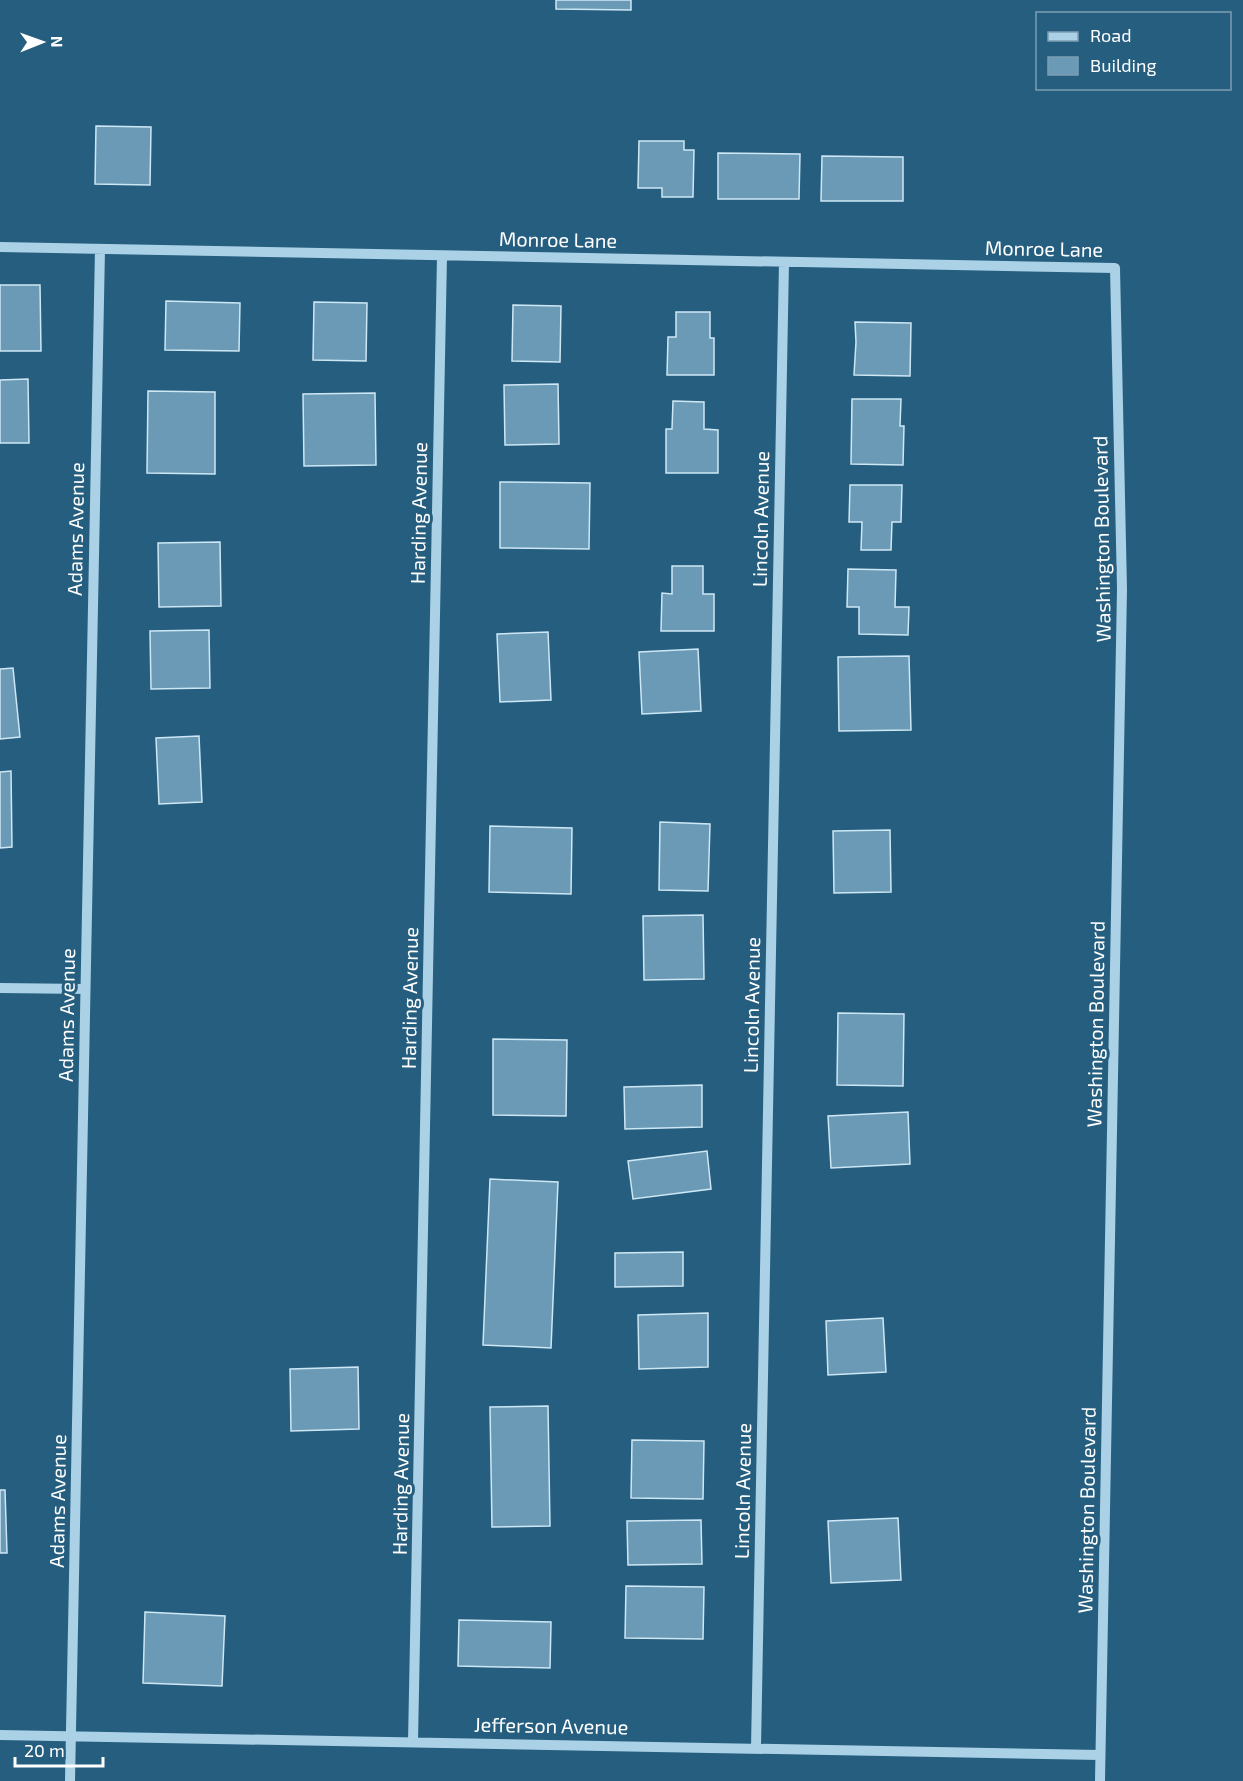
<svg xmlns="http://www.w3.org/2000/svg" width="1243" height="1781" font-family="'Exo 2',sans-serif">
  <rect width="100%" height="100%" fill="#255e7f"/>
  <path fill="#6a9ab5" stroke="#cee7f5" stroke-width="1.5" d="M 556,0 L 631,0 L 631,10 L 556,9 Z
    M 96,126 L 151,127 L 150,185 L 95,184 Z
    M 639,141 L 684,141 L 684,150 L 694,150 L 693,197 L 662,197 L 662,188 L 638,188 Z
    M 718,153 L 800,154 L 799,199 L 718,199 Z
    M 822,156 L 903,157 L 903,201 L 821,201 Z
    M 0,285 L 40,285 L 41,351 L 0,351 Z
    M 166,301 L 240,303 L 239,351 L 165,350 Z
    M 314,302 L 367,303 L 366,361 L 313,360 Z
    M 513,305 L 561,306 L 560,362 L 512,361 Z
    M 676,312 L 710,312 L 710,338 L 714,338 L 714,375 L 667,375 L 668,337 L 676,337 Z
    M 855,322 L 911,323 L 910,376 L 854,375 L 856,342 Z
    M 28,379 L 29,443 L 0,443 L 0,380 Z
    M 558,384 L 559,444 L 505,445 L 504,385 Z
    M 148,391 L 215,392 L 215,474 L 147,473 Z
    M 375,393 L 376,465 L 304,466 L 303,394 Z
    M 852,399 L 901,399 L 900,426 L 904,426 L 903,465 L 851,464 Z
    M 673,401 L 704,402 L 704,429 L 718,430 L 718,473 L 666,473 L 666,429 L 672,429 Z
    M 500,482 L 590,483 L 589,549 L 500,548 Z
    M 850,485 L 902,485 L 901,522 L 892,522 L 891,550 L 861,550 L 862,522 L 849,522 Z
    M 220,542 L 221,606 L 159,607 L 158,543 Z
    M 672,566 L 703,566 L 703,594 L 714,594 L 714,631 L 661,631 L 662,593 L 672,594 Z
    M 848,569 L 896,570 L 895,607 L 909,607 L 908,635 L 859,634 L 859,607 L 847,607 Z
    M 209,630 L 210,688 L 151,689 L 150,631 Z
    M 548,632 L 551,700 L 500,702 L 497,634 Z
    M 698,649 L 701,711 L 642,714 L 639,652 Z
    M 909,656 L 911,730 L 839,731 L 838,657 Z
    M 13,668 L 20,737 L 0,739 L 0,669 Z
    M 199,736 L 202,802 L 159,804 L 156,738 Z
    M 11,771 L 12,847 L 0,848 L 0,772 Z
    M 660,822 L 710,824 L 708,891 L 659,890 Z
    M 490,826 L 572,828 L 571,894 L 489,892 Z
    M 890,830 L 891,892 L 834,893 L 833,831 Z
    M 703,915 L 704,979 L 644,980 L 643,916 Z
    M 838,1013 L 904,1014 L 903,1086 L 837,1085 Z
    M 493,1039 L 567,1040 L 566,1116 L 493,1115 Z
    M 702,1085 L 702,1127 L 625,1129 L 624,1087 Z
    M 908,1112 L 910,1164 L 831,1168 L 828,1116 Z
    M 707,1151 L 711,1189 L 633,1199 L 628,1161 Z
    M 490,1179 L 558,1182 L 551,1348 L 483,1345 Z
    M 683,1252 L 683,1286 L 615,1287 L 615,1253 Z
    M 708,1313 L 708,1367 L 639,1369 L 638,1315 Z
    M 883,1318 L 886,1372 L 828,1375 L 826,1321 Z
    M 358,1367 L 359,1429 L 291,1431 L 290,1369 Z
    M 548,1406 L 550,1526 L 492,1527 L 490,1407 Z
    M 632,1440 L 704,1441 L 703,1499 L 631,1498 Z
    M 0,1490 L 5,1490 L 7,1553 L 0,1553 Z
    M 898,1518 L 901,1580 L 831,1583 L 828,1521 Z
    M 701,1520 L 702,1564 L 628,1565 L 627,1521 Z
    M 626,1586 L 704,1587 L 703,1639 L 625,1638 Z
    M 145,1612 L 225,1616 L 222,1686 L 143,1683 Z
    M 459,1620 L 551,1622 L 550,1668 L 458,1666 Z"/>
  <g fill="none" stroke-linecap="round" stroke-linejoin="round">
    <path stroke="#abd1e6" stroke-width="10" d="M 0,247 L 1115,268 L 1122,589 L 1100,1781
      M 0,988 L 85,989
      M 0,1735 L 1100,1755
      M 413,1742 L 442,256
      M 756,1748 L 784,262
      M 70,1781 L 100,249"/>
  </g>
  <g text-anchor="middle" stroke-width="6" stroke-linejoin="round" paint-order="stroke">
    <g font-size="20" fill="#fff" stroke="#255e7f">
      <text transform="translate(558 240) rotate(1)" y="7">Monroe Lane</text>
      <text transform="translate(1044 249) rotate(1)" y="7">Monroe Lane</text>
      <text transform="translate(419 513) rotate(-89)" y="7">Harding Avenue</text>
      <text transform="translate(761 519) rotate(-89)" y="7">Lincoln Avenue</text>
      <text transform="translate(76 529) rotate(-89)" y="7">Adams Avenue</text>
      <text transform="translate(1102 539) rotate(-91)" y="7">Washington Boulevard</text>
      <text transform="translate(410 998) rotate(-89)" y="7">Harding Avenue</text>
      <text transform="translate(752 1005) rotate(-89)" y="7">Lincoln Avenue</text>
      <text transform="translate(67 1015) rotate(-89)" y="7">Adams Avenue</text>
      <text transform="translate(1096 1024) rotate(-89)" y="7">Washington Boulevard</text>
      <text transform="translate(401 1484) rotate(-89)" y="7">Harding Avenue</text>
      <text transform="translate(743 1491) rotate(-89)" y="7">Lincoln Avenue</text>
      <text transform="translate(58 1501) rotate(-89)" y="7">Adams Avenue</text>
      <text transform="translate(1087 1510) rotate(-89)" y="7">Washington Boulevard</text>
      <text transform="translate(551 1726) rotate(1)" y="7">Jefferson Avenue</text>
    </g>
  </g>
  <rect x="1036" y="12" width="195" height="78" fill="#255e7f" stroke="#7c9eb2" stroke-width="1.5"/>
  <rect x="1048" y="32" width="30" height="9" fill="#abd1e6" stroke="#7c9eb2" stroke-width="1.5"/>
  <text x="1090" y="42" font-size="18" fill="#ffffff">Road</text>
  <rect x="1048" y="57" width="30" height="18" fill="#6a9ab5" stroke="#7c9eb2" stroke-width="1.5"/>
  <text x="1090" y="72" font-size="18" fill="#ffffff">Building</text>
  <g transform="translate(42 42) rotate(89)" stroke="#255e7f" stroke-width="4.5" paint-order="stroke">
  <path d="M0-4.5L10 22L0 15L-10 22Z" fill="#ffffff"/>
  <text y="-9" font-size="16" font-weight="bold" text-anchor="middle" fill="#ffffff">N</text>
  </g>
  <path d="M15 1757v9h88v-9" fill="none" stroke="#ffffff" stroke-width="3"/>
  <text x="24" y="1757" font-size="18" fill="#ffffff" stroke="#255e7f" stroke-width="4.5" paint-order="stroke">20 m</text>
</svg>
